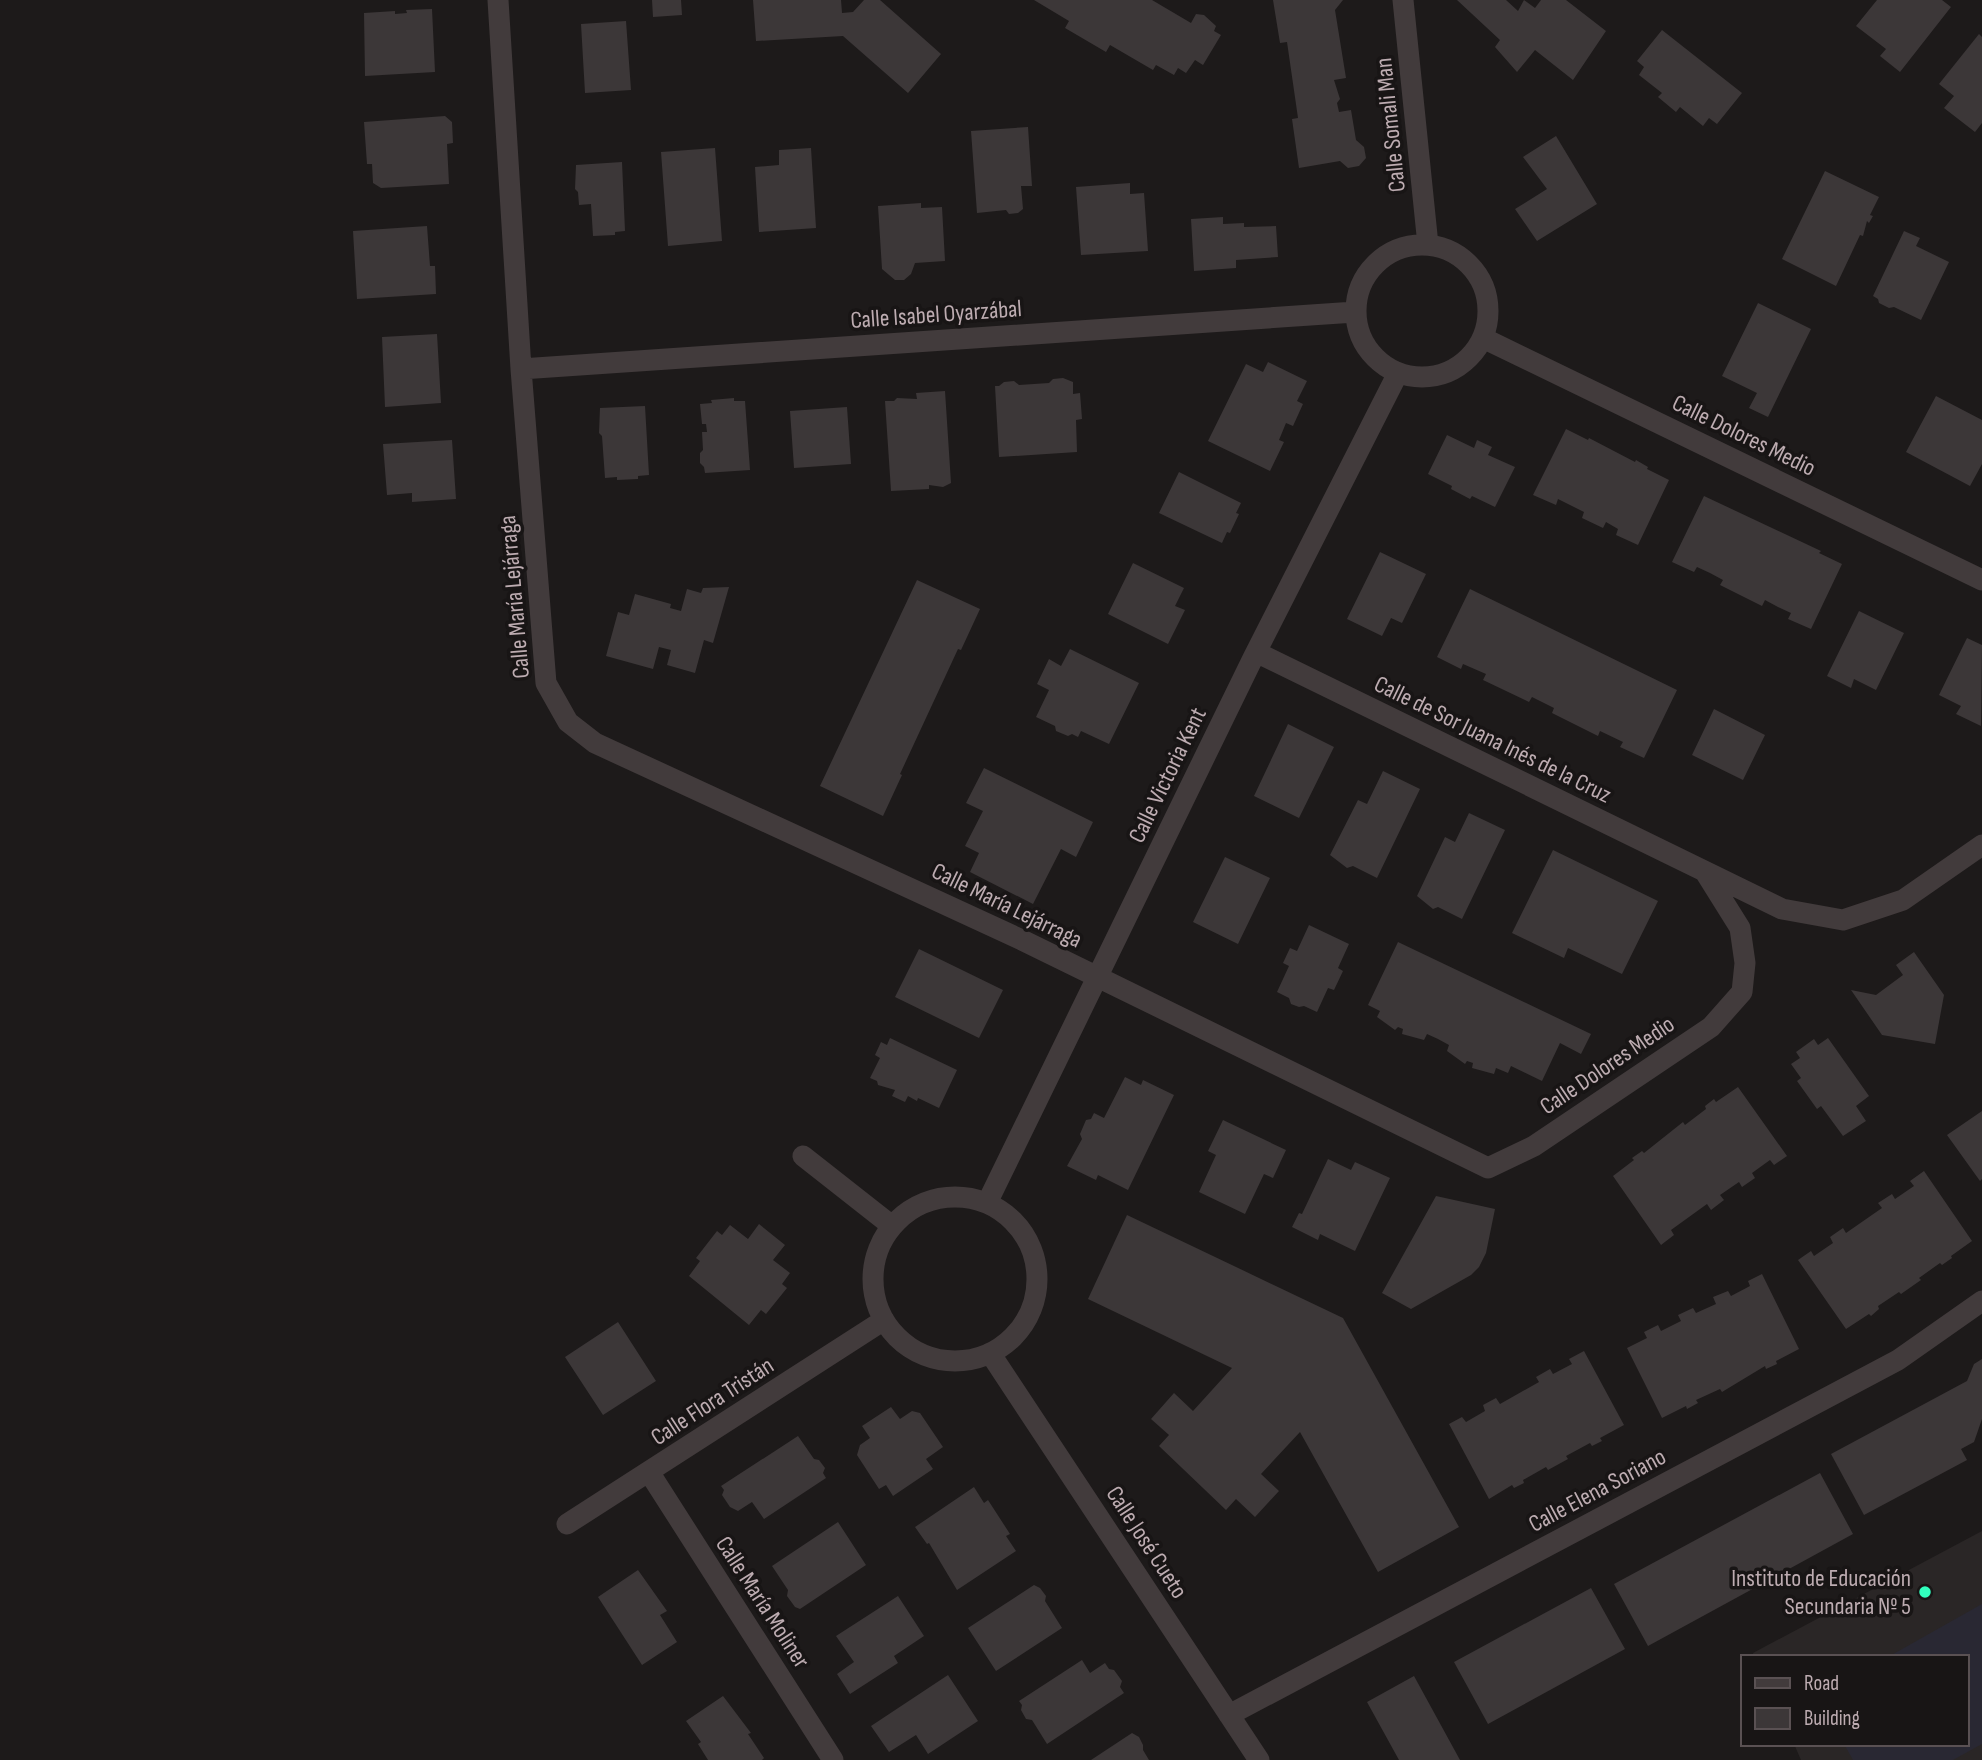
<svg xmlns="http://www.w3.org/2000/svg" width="1982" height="1760" font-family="'Sofia Sans Condensed',sans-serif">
  <rect width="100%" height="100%" fill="#1d1a1a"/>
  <path fill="#2a2626" d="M 1982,1531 L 1982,1760 L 1801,1760 L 1794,1744 L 1966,1744 L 1966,1657 L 1754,1657 L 1753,1653 Z"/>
  <path fill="#292833" d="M 1982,1604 L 1982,1744 L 1953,1760 L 1853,1760 L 1844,1744 L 1966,1744 L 1966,1657 L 1888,1657 Z"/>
  <path fill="#3c3738" d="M 652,0 L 681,0 L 682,15 L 653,17 Z
    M 753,0 L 841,0 L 842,13 L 853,12 L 864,0 L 880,0 L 941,54 L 908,93 L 843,36 L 756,41 Z
    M 1034,0 L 1152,0 L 1191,23 L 1196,14 L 1204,15 L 1216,26 L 1214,31 L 1221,35 L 1203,65 L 1195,60 L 1186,73 L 1178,68 L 1174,75 L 1156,65 L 1153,70 L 1110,45 L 1106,52 L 1065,28 L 1069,21 Z
    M 1273,0 L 1343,0 L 1335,10 L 1346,78 L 1334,80 L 1340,99 L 1337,103 L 1339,112 L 1351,110 L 1356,140 L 1364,147 L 1366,158 L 1359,166 L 1348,168 L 1340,161 L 1299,168 L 1292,119 L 1298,118 L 1287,42 L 1280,43 Z
    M 1457,0 L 1506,0 L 1518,11 L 1524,0 L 1535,8 L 1541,0 L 1566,0 L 1606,31 L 1573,80 L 1535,50 L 1517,72 L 1495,47 L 1500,40 Z
    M 1877,0 L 1942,0 L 1951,7 L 1900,72 L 1880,56 L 1886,49 L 1856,26 Z
    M 432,9 L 435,72 L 365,76 L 364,13 L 395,11 L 395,14 L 407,13 L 406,10 Z
    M 626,21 L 631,90 L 585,93 L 581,24 Z
    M 1662,30 L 1742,93 L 1717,124 L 1709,118 L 1703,126 L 1680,107 L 1676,112 L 1658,97 L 1662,93 L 1639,75 L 1644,67 L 1637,61 Z
    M 1979,34 L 1982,37 L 1982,123 L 1975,132 L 1944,108 L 1954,96 L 1939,84 Z
    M 445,116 L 452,122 L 453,143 L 447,144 L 449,184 L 381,188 L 373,183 L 372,164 L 367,164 L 364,122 Z
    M 1028,127 L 1032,186 L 1021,186 L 1023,209 L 1018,213 L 1009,214 L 1006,210 L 977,213 L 971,131 Z
    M 1556,136 L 1597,204 L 1537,241 L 1515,209 L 1547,189 L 1523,157 Z
    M 715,148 L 722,241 L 668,246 L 661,152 Z
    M 811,148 L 816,228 L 759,232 L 755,167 L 779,165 L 779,150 Z
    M 622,162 L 625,231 L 615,232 L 615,235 L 593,236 L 591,204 L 579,205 L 578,192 L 575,189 L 576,165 Z
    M 1825,171 L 1879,197 L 1870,215 L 1873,216 L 1869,223 L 1867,221 L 1863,236 L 1860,235 L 1836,286 L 1782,259 Z
    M 1130,183 L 1130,194 L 1144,193 L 1148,251 L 1081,255 L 1076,187 Z
    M 921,203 L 921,208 L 942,207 L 945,261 L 915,263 L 911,274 L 904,280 L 895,280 L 882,269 L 878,206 Z
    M 1223,217 L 1223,224 L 1244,223 L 1244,227 L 1276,226 L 1278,257 L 1236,260 L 1236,268 L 1194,271 L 1191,219 Z
    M 427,226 L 430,266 L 435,266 L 436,294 L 357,299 L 353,231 Z
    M 1904,231 L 1920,238 L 1916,246 L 1949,262 L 1921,320 L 1894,307 L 1889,308 L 1879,303 L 1878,299 L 1873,296 Z
    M 1758,303 L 1811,329 L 1768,417 L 1749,408 L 1757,393 L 1722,376 Z
    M 437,334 L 441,403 L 385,407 L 382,337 Z
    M 1268,362 L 1307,381 L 1297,401 L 1303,404 L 1293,426 L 1286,423 L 1279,440 L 1284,442 L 1270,471 L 1208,441 L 1246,364 L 1263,372 Z
    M 1063,378 L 1073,382 L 1073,394 L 1080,393 L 1082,419 L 1076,420 L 1077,452 L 999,457 L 995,386 L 999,386 L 1004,382 L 1014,381 L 1019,385 L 1049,383 L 1053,379 Z
    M 945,391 L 951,483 L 943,487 L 929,485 L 929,489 L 891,491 L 885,401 L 894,401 L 897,398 L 917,399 L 916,393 Z
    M 1936,396 L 1982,420 L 1982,464 L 1970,486 L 1906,452 Z
    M 734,398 L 734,401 L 745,401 L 750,470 L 705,473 L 704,467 L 700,463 L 700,453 L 703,450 L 702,432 L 707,432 L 706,424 L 702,424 L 700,404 L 712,403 L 711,400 Z
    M 645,406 L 649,475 L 638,476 L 638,479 L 617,480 L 617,477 L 605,478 L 602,436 L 599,433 L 600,408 Z
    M 847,407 L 851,464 L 794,468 L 790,411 Z
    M 1566,429 L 1588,440 L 1589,438 L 1635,462 L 1636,460 L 1648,467 L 1647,469 L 1669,480 L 1638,545 L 1616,535 L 1618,529 L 1606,522 L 1603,528 L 1582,518 L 1584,512 L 1558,499 L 1556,505 L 1533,495 Z
    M 1447,435 L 1474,448 L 1477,440 L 1492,447 L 1488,455 L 1515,467 L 1495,507 L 1472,496 L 1470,499 L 1451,489 L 1452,486 L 1428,474 Z
    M 452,440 L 456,499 L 412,502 L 412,493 L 387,495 L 383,444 Z
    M 1179,472 L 1241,503 L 1236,513 L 1239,514 L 1230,533 L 1227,532 L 1222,543 L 1159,513 Z
    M 1704,496 L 1821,551 L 1819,553 L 1842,564 L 1811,629 L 1788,619 L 1791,613 L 1778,607 L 1765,600 L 1762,606 L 1720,585 L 1723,580 L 1710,573 L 1697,567 L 1694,572 L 1672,562 Z
    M 1380,552 L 1426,574 L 1402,623 L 1391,618 L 1382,636 L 1347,619 Z
    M 1133,563 L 1184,588 L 1175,606 L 1185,610 L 1168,644 L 1108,614 Z
    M 917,580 L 980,609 L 961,650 L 958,649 L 900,774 L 902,775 L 883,816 L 820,786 Z
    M 729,587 L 713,643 L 704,640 L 695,673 L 667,665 L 671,650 L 659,647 L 653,669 L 606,656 L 618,612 L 629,615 L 635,594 L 671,604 L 670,608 L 681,611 L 687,589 L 701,593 L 703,588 Z
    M 1470,589 L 1677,690 L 1644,758 L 1620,747 L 1623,742 L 1600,731 L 1598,736 L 1552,713 L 1554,708 L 1532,697 L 1529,702 L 1483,680 L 1486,674 L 1463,664 L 1461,669 L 1437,657 Z
    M 1859,611 L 1904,633 L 1876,690 L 1854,679 L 1851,688 L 1827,676 Z
    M 1967,638 L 1982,645 L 1981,726 L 1956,714 L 1961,706 L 1939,695 Z
    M 1070,649 L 1139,683 L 1109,744 L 1081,731 L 1078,737 L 1072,734 L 1068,736 L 1056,731 L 1055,726 L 1036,717 L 1049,690 L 1037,684 L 1049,659 L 1061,666 Z
    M 1714,709 L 1765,735 L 1743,780 L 1692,755 Z
    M 1288,724 L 1334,747 L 1299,818 L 1254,796 Z
    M 984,768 L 1093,822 L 1076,857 L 1061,849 L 1033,904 L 970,872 L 979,853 L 965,846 L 983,811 L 966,803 Z
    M 1383,771 L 1420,789 L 1377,878 L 1353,866 L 1347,868 L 1330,855 L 1358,800 L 1367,804 Z
    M 1469,813 L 1505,830 L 1462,919 L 1438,907 L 1433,909 L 1417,896 L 1445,837 L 1455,842 Z
    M 1553,850 L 1658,901 L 1622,974 L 1568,948 L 1564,958 L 1512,933 Z
    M 1225,857 L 1270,878 L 1238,944 L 1193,922 Z
    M 1309,925 L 1349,944 L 1338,968 L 1343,971 L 1334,990 L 1328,988 L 1317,1012 L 1304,1006 L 1299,1007 L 1291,1004 L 1289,998 L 1277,992 L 1289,966 L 1283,963 L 1290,948 L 1297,951 Z
    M 1398,942 L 1591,1034 L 1581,1054 L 1560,1043 L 1542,1081 L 1511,1066 L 1508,1073 L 1496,1068 L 1494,1074 L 1472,1068 L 1473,1063 L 1467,1061 L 1465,1064 L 1447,1051 L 1449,1045 L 1438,1039 L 1427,1034 L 1424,1040 L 1402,1034 L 1403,1029 L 1398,1027 L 1395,1030 L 1377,1017 L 1380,1011 L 1368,1005 Z
    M 919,949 L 1003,990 L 979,1038 L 895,997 Z
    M 1914,952 L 1944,995 L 1935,1044 L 1882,1035 L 1851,990 L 1876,995 L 1903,975 L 1896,965 Z
    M 890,1038 L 957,1070 L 939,1108 L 918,1098 L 917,1101 L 908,1096 L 905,1102 L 892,1096 L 895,1090 L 878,1085 L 877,1081 L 870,1078 L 880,1058 L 875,1055 L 881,1042 L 887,1045 Z
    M 1828,1038 L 1869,1096 L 1856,1106 L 1866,1121 L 1843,1136 L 1821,1106 L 1817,1109 L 1797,1081 L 1801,1078 L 1791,1064 L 1800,1058 L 1796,1052 L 1814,1039 L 1818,1045 Z
    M 1125,1077 L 1141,1085 L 1143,1080 L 1174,1095 L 1128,1190 L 1098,1175 L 1096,1180 L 1067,1166 L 1082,1139 L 1080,1134 L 1086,1120 L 1091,1119 L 1094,1113 L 1104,1118 Z
    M 1738,1087 L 1787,1156 L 1774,1165 L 1770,1160 L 1752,1173 L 1755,1178 L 1742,1187 L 1739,1182 L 1720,1195 L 1724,1200 L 1711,1210 L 1707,1204 L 1671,1230 L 1674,1235 L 1661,1245 L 1613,1176 L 1634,1160 L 1632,1158 L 1642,1151 L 1644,1153 L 1683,1122 L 1685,1125 L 1706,1109 L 1705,1106 L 1714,1099 L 1716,1102 Z
    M 1982,1111 L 1982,1179 L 1980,1181 L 1947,1135 Z
    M 1223,1120 L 1286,1150 L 1273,1178 L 1264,1174 L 1245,1214 L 1199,1192 L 1216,1155 L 1208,1151 Z
    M 1328,1159 L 1351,1170 L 1355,1162 L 1390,1178 L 1355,1251 L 1320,1234 L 1318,1240 L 1292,1227 L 1299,1213 L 1302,1214 Z
    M 1924,1171 L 1972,1241 L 1951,1256 L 1952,1258 L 1942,1265 L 1940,1263 L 1919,1278 L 1921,1280 L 1901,1294 L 1899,1292 L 1878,1306 L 1879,1309 L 1871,1316 L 1869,1314 L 1846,1329 L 1798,1260 L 1811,1251 L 1814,1256 L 1833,1243 L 1830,1237 L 1843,1228 L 1846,1233 L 1882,1208 L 1878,1203 L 1892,1194 L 1895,1199 L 1914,1186 L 1910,1181 Z
    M 1436,1196 L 1495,1209 L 1486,1253 L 1479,1267 L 1471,1275 L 1411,1309 L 1382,1293 Z
    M 1127,1215 L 1343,1318 L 1459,1527 L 1378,1572 L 1300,1432 L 1261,1474 L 1279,1491 L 1255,1517 L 1236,1499 L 1226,1510 L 1159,1446 L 1169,1435 L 1151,1419 L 1174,1393 L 1193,1411 L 1232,1368 L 1088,1299 Z
    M 759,1224 L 785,1245 L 773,1260 L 790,1273 L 782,1284 L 787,1288 L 766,1314 L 761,1310 L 749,1325 L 689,1276 L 700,1261 L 696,1258 L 717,1231 L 722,1235 L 730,1225 L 748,1239 Z
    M 1762,1274 L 1799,1349 L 1776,1361 L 1777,1364 L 1766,1369 L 1765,1366 L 1722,1392 L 1720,1389 L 1696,1400 L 1698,1403 L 1687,1409 L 1686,1406 L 1662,1418 L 1627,1348 L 1647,1338 L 1644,1332 L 1658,1325 L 1661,1331 L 1681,1321 L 1678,1315 L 1693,1308 L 1696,1313 L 1716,1304 L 1713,1297 L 1728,1291 L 1731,1296 L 1750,1286 L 1748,1281 Z
    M 618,1322 L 656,1381 L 603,1415 L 565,1357 Z
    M 1584,1351 L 1624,1425 L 1600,1438 L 1602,1441 L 1592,1446 L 1590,1443 L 1566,1456 L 1568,1459 L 1548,1470 L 1546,1467 L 1523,1480 L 1524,1483 L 1514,1488 L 1512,1485 L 1489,1499 L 1449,1424 L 1462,1417 L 1466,1422 L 1485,1411 L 1483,1405 L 1496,1398 L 1500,1404 L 1539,1382 L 1536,1377 L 1550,1369 L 1553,1374 L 1572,1364 L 1569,1359 Z
    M 1982,1359 L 1982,1419 L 1974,1442 L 1961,1449 L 1967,1460 L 1864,1515 L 1831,1454 L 1967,1381 L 1974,1364 Z
    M 891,1407 L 900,1419 L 912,1411 L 920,1413 L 943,1447 L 926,1459 L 933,1469 L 893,1496 L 886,1485 L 879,1489 L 857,1455 L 860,1445 L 870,1438 L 862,1426 Z
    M 798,1436 L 814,1459 L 819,1460 L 825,1468 L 823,1473 L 826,1478 L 764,1519 L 752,1502 L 738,1511 L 730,1507 L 722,1495 L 724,1490 L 721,1486 Z
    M 1820,1473 L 1853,1534 L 1648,1646 L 1614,1584 Z
    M 974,1487 L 984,1503 L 988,1500 L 1010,1534 L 1006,1536 L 1016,1551 L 957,1590 L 929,1543 L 927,1544 L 915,1527 Z
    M 838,1522 L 866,1565 L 800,1609 L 795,1607 L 787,1596 L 788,1590 L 772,1566 Z
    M 638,1570 L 667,1611 L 660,1615 L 677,1642 L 642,1665 L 598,1597 Z
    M 1034,1585 L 1040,1588 L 1046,1596 L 1045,1601 L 1062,1628 L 996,1671 L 968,1628 Z
    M 1591,1588 L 1625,1649 L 1488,1724 L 1454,1662 Z
    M 898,1596 L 924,1636 L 894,1656 L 898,1663 L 850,1694 L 837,1674 L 854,1662 L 836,1636 Z
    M 1082,1660 L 1090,1673 L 1105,1663 L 1109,1669 L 1114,1670 L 1122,1681 L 1120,1687 L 1124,1693 L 1047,1744 L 1032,1720 L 1026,1719 L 1021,1710 L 1022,1705 L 1019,1701 Z
    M 948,1675 L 978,1721 L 928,1754 L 916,1735 L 889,1752 L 871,1726 Z
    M 1414,1676 L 1460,1760 L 1399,1760 L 1367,1702 Z
    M 723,1696 L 751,1733 L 748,1734 L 764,1758 L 762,1760 L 708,1760 L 698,1744 L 701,1742 L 686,1721 Z
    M 1132,1733 L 1139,1737 L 1143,1745 L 1143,1750 L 1149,1760 L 1091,1760 Z"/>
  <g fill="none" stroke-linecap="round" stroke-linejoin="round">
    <path stroke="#423b3c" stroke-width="21" d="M 498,0 L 521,369 L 546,683 L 568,722 L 595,743 L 1022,940 L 1488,1168 L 1534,1146 L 1711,1027 L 1742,992 L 1745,963 L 1740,928 L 1705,872
      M 1403,0 L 1428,245
      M1356 311a66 66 0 1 1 132 0a66 66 0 1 1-132 0Z
      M 1483,338 L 1982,580
      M 521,369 L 1355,312
      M 1258,653 L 1782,909 L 1843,920 L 1903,900 L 1982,845
      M 803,1156 L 892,1226
      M873 1279a82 82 0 1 1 164 0a82 82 0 1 1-164 0Z
      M 987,1203 L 1253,658 L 1398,373
      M 990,1353 L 1259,1760
      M 649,1472 L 833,1760
      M 567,1524 L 884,1320
      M 1229,1715 L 1898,1360 L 1982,1301"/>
  </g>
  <circle fill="#31ffbd" stroke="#181515" stroke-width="2.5" cx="1925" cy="1592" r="7"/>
  <g text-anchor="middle" stroke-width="7" stroke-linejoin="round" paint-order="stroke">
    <g font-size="24" fill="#bdacb1" stroke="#181515">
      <text transform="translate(1390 125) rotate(-96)" y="8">Calle Somali Man</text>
      <text transform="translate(936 314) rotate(-4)" y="8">Calle Isabel Oyarzábal</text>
      <text transform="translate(1744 435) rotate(26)" y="8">Calle Dolores Medio</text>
      <text transform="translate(514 597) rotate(-95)" y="8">Calle María Lejárraga</text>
      <text transform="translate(1493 739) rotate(26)" y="8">Calle de Sor Juana Inés de la Cruz</text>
      <text transform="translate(1167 775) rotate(-64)" y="8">Calle Victoria Kent</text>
      <text transform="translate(1007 905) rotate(26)" y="8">Calle María Lejárraga</text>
      <text transform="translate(1607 1065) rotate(-34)" y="8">Calle Dolores Medio</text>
      <text transform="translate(712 1401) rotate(-33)" y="8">Calle Flora Tristán</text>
      <text transform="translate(1597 1490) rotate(-28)" y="8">Calle Elena Soriano</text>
      <text transform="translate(1147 1542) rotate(57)" y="8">Calle José Cueto</text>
      <text transform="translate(763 1602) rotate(57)" y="8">Calle María Moliner</text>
    </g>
    <g font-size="24" fill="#bdacb1" stroke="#181515" text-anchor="end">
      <text x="1911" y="1586">Instituto de Educación<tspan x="1911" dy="28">Secundaria Nº 5</tspan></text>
    </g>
  </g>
  <rect x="1741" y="1655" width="228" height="91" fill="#181515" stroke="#5a5153" stroke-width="2"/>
  <rect x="1755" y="1678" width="35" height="10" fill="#423b3c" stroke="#5a5153" stroke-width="2"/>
  <text x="1804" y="1690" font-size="21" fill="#bdacb1">Road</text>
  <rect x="1755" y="1708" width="35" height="21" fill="#3c3738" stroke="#5a5153" stroke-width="2"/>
  <text x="1804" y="1725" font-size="21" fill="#bdacb1">Building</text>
</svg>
